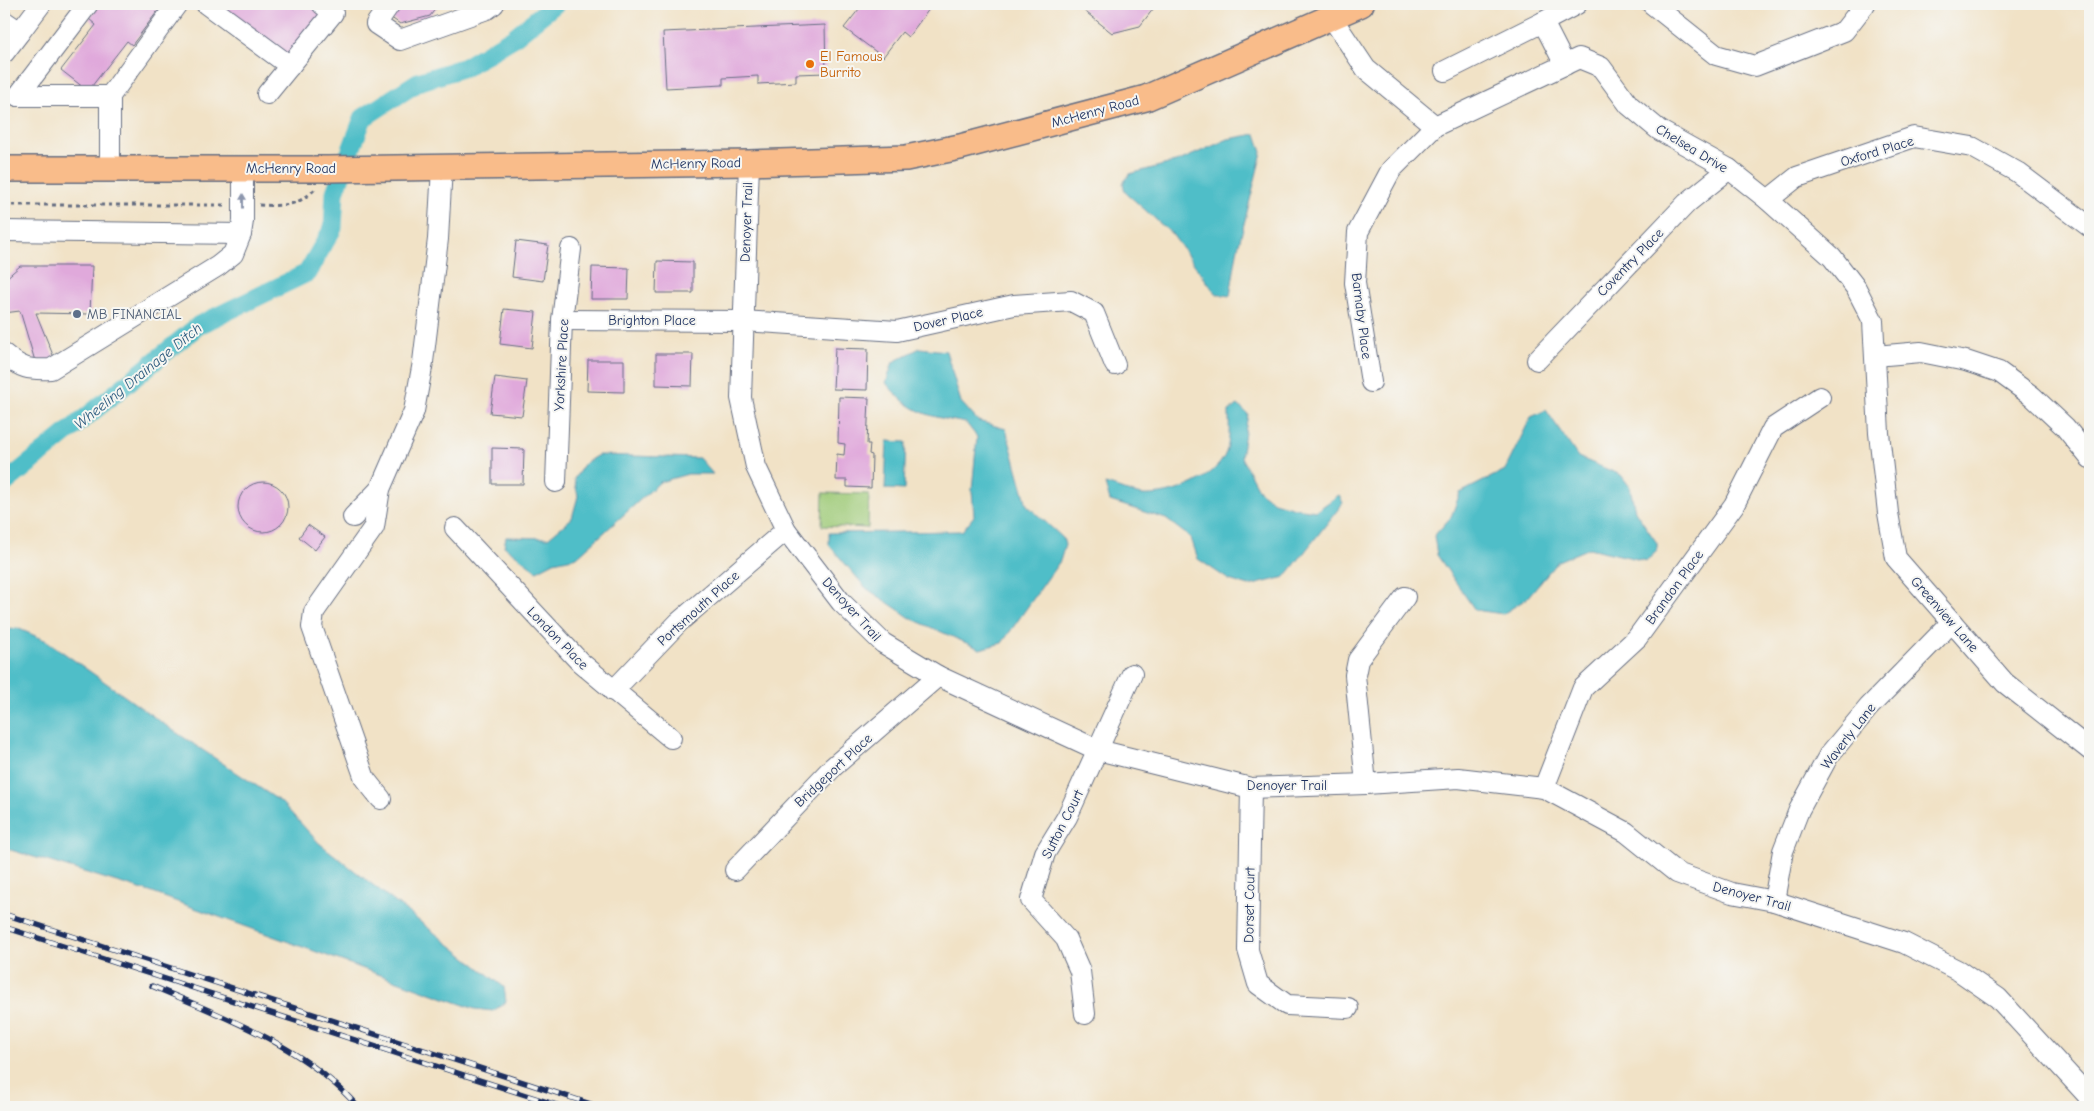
<svg xmlns="http://www.w3.org/2000/svg" width="2094" height="1111" viewBox="0 0 2094 1111" font-family="'Comic Neue',sans-serif">
  <style>
    .green { fill: #9eca77; stroke: #5c7c6a }
    .water { fill: #50bec8; stroke: #367693 }
    .lines { fill: none; stroke-linecap: round; stroke-linejoin: round }
    .canal { stroke: #50bec8; stroke-width: 19 }
    .building { fill: #e0a9db }
    .minor-casing { stroke: #666e82; stroke-width: 22 }
    .major-casing { stroke: #666e82; stroke-width: 28 }
    .path { stroke: #666e82; stroke-width: 3; stroke-dasharray: 4 4; stroke-linecap: butt }
    .minor { stroke: #fff; stroke-width: 20 }
    .major { stroke: #f9bc8a; stroke-width: 25 }
    .rail-casing { stroke: #1b2f5e; stroke-width: 5.5 }
    .rail { stroke: #f6f6f2; stroke-width: 4; stroke-dasharray: 11; stroke-linecap: butt }
    .oneway { fill: #8d97ae }
    .food-dot { fill: #e8710a; stroke: #f6f6f2; stroke-width: 2 }
    .service-dot { fill: #5c6f8a; stroke: #f6f6f2; stroke-width: 2 }
    .labels { text-anchor: middle; stroke-width: 4; stroke-linejoin: round; paint-order: stroke }
    .food-label { font-size: 14px; fill: #c56008; stroke: #f6f6f2; text-anchor: start }
    .street-label { font-size: 14px; fill: #1b2f5e; stroke: #f6f6f2 }
    .service-label { font-size: 14px; fill: #4e5e75; stroke: #f6f6f2; text-anchor: start }
    .water-label { font-size: 15px; font-style: italic; fill: #2b5a7e; stroke: #f6f6f2 }
  </style>
  <rect width="100%" height="100%" fill="#f6f6f2"/>
  <filter id="ink" filterUnits="userSpaceOnUse"><feTurbulence type="fractalNoise" baseFrequency=".02" numOctaves="2"/><feDisplacementMap in="SourceGraphic" scale="10" xChannelSelector="R" yChannelSelector="G"/><feConvolveMatrix kernelMatrix="1 2 1 2 8 2 1 2 1" color-interpolation-filters="sRGB"/></filter>
  <filter id="wash" filterUnits="userSpaceOnUse"><feTurbulence type="fractalNoise" baseFrequency=".0096" numOctaves="4" result="noise"/><feDisplacementMap in="SourceGraphic" scale="20" xChannelSelector="R" yChannelSelector="G"/><feGaussianBlur stdDeviation="1.12" result="paint"/><feColorMatrix in="noise" values="0 0 0 0 0 0 0 0 0 0 0 0 0 0 0 0 0 1.4 0 .05"/><feComposite in="paint" operator="in"/></filter>
  <g filter="url(#wash)">
    <rect width="100%" height="100%" fill="#f1e2c6"/>
    <path class="green" d="M823,493L869,494L868,528L822,526Z"/>
    <g class="water">
      <path d="M1256,134L1262,152L1237,252L1230,296L1216,294L1172,234L1125,192L1123,183L1130,174L1179,161L1228,139Z"/>
      <path d="M920,348L946,351L961,402L978,421L1006,429L1027,505L1063,538L1065,545L1060,561L1002,643L980,649L912,619L866,588L829,545V533L962,531L974,516L972,490L977,437L966,423C929,416 911,414 886,383L893,362Z"/>
      <path d="M1238,405L1248,414L1241,457L1259,491L1274,502L1295,508L1316,511L1339,495L1343,503L1285,577L1249,586L1229,580L1198,559L1191,538L1166,519L1110,501L1105,484C1117,487 1130,493 1142,495C1171,497 1223,478 1228,445C1230,434 1229,422 1229,411Z"/>
      <path d="M1546,410L1578,457L1621,475L1630,487L1635,511L1657,543V551L1646,561L1589,548L1558,561L1526,599L1503,614L1475,610L1437,555L1434,536L1451,517L1460,493L1505,470L1531,417Z"/>
      <path d="M887,441L906,442L904,490L885,489Z"/>
      <path d="M598,455L699,458L713,474H688L660,482L577,557L554,562L537,571L504,546L506,537L548,538L572,518L578,496L574,479L585,463Z"/>
      <path d="M17,628L47,641L171,729L281,802L319,843L504,987L506,1002L493,1011L475,1009L150,892L4,848V631Z"/>
    </g>
    <g class="lines">
      <path class="canal" d="M4,484L199,325L307,273L333,228L335,192L363,118L418,82L465,67L513,38L555,4"/>
    </g>
    <g id="blocks">
      <g class="building">
        <path d="M100,4H163L132,45L127,41L88,91L61,70L96,25L89,19Z"/>
        <path d="M215,4H310L325,15L291,61Z"/>
        <path d="M399,4H439L430,16L400,24L390,17Z"/>
        <path d="M863,4H933L908,37L902,32L883,57L844,28Z"/>
        <path d="M1087,4H1157L1140,26L1112,33L1082,9Z"/>
        <path d="M825,25L826,73L796,74V82L758,84V76L723,78V85L666,88L663,32Z"/>
        <path d="M516,241L548,245L543,281L512,277Z"/>
        <path d="M657,261L693,262V293H656Z"/>
        <path d="M20,266H92L90,314L36,313L55,360L35,361L20,311L4,313V280Z"/>
        <path d="M592,267L629,268L628,299H591Z"/>
        <path d="M504,309L536,312L532,348L500,344Z"/>
        <path d="M835,348L868,349L867,390L833,389Z"/>
        <path d="M656,354H693L692,386L656,385Z"/>
        <path d="M588,360H624V392L587,391Z"/>
        <path d="M495,377L527,381L522,416L490,413Z"/>
        <path d="M839,397L869,398L867,444H870L869,454L872,455L871,488L847,487V480H836L837,454L844,455L845,444L838,443Z"/>
        <path d="M492,448L524,449L523,484H492Z"/>
        <circle cx="263" cy="507" r="25"/>
        <path d="M308,525L325,537L315,550L299,537Z"/>
      </g>
    </g>
  </g>
  <g filter="url(#ink)">
    <use href="#blocks" fill-opacity="0" stroke="#666e82" stroke-width="1"/>
    <g class="lines">
      <defs>
        <g id="minor">
          <path d="M206,4L290,66"/>
          <path d="M390,4L376,24L400,40L487,9L494,4"/>
          <path d="M1652,4L1716,55L1755,66L1844,31L1865,4"/>
          <path d="M1332,18L1366,69L1435,126"/>
          <path d="M4,21L20,32L41,4"/>
          <path d="M4,53L20,32"/>
          <path d="M1565,65L1543,22L1577,4"/>
          <path d="M1445,71L1543,22"/>
          <path d="M267,94L333,13L322,4"/>
          <path d="M18,96L88,4"/>
          <path d="M18,96H110"/>
          <path d="M749,163L741,398L756,467L786,530L841,602L883,643L938,676L1098,750L1251,788L1366,784L1458,778L1544,788L1626,832L1677,873L1732,893L1774,901L1904,943L1959,971L1998,998L2090,1098"/>
          <path d="M110,169V96L177,4"/>
          <path d="M1768,200L1797,177L1914,137L1972,147L2017,172L2090,227"/>
          <path d="M4,231L241,234"/>
          <path d="M562,320L743,321L897,331L1014,305L1071,301L1094,313L1115,365"/>
          <path d="M4,354C22,369 28,370 51,369L218,266L233,254L241,234L243,221V168"/>
          <path d="M1875,356L1921,352L1966,361L1999,372L2032,396L2065,427L2090,458"/>
          <path d="M1537,360L1687,203L1729,169"/>
          <path d="M1371,382L1355,283L1358,232L1391,170L1435,126L1579,58L1601,67L1629,105L1659,130L1729,169L1768,200L1832,257L1856,288L1873,321L1879,433L1888,513L1896,558L2005,683L2090,750"/>
          <path d="M556,482L562,320L571,249"/>
          <path d="M353,517L380,489"/>
          <path d="M455,528L580,662L671,738"/>
          <path d="M613,691L679,622L786,530"/>
          <path d="M1366,784L1355,675L1358,660L1405,597"/>
          <path d="M1251,788L1248,950L1258,984L1287,1005L1348,1008"/>
          <path d="M1544,788L1583,688L1637,638L1734,505L1773,428L1820,397"/>
          <path d="M381,799L365,779L312,627L314,612L374,527L380,489L414,411L423,362L438,239L442,167"/>
          <path d="M735,870L833,767L938,676"/>
          <path d="M1774,901L1783,851L1799,810L1829,755L1869,707L1952,622"/>
          <path d="M1085,1014L1080,971L1066,939L1031,900L1045,853L1067,817L1132,674"/>
        </g>
        <path id="major" d="M4,169H327L749,163L906,158L960,147L1146,98L1361,4"/>
      </defs>
      <use href="#minor" class="minor-casing"/>
      <use href="#major" class="major-casing"/>
      <g class="path">
        <path d="M4,205H226"/>
        <path d="M259,205C284,206 297,207 315,189"/>
      </g>
      <use href="#minor" class="minor"/>
      <use href="#major" class="major"/>
      <defs>
        <g id="rail">
          <path d="M4,914L600,1107"/>
          <path d="M4,927L563,1107"/>
          <path d="M152,986C224,1017 305,1046 358,1107"/>
        </g>
      </defs>
      <use href="#rail" class="rail-casing"/>
      <use href="#rail" class="rail"/>
    </g>
    <defs><path id="oneway-solid" d="M-6-.8H1V-3.2L6.5 0L1 3.2V.8H-6Z" transform="scale(1.25)"/></defs>
    <use class="oneway" href="#oneway-solid" transform="translate(243 201) rotate(-90)"/>
  </g>
  <circle class="food-dot" cx="810" cy="64" r="5"/>
  <circle class="service-dot" cx="77" cy="314" r="5"/>
  <g class="labels">
    <g class="food-label">
      <text x="820" y="61">El Famous<tspan x="820" dy="16">Burrito</tspan></text>
    </g>
    <g class="street-label">
      <text transform="translate(1095 111) rotate(-15)" y="5">McHenry Road</text>
      <text transform="translate(1692 148) rotate(31)" y="5">Chelsea Drive</text>
      <text transform="translate(1877 151) rotate(-17)" y="5">Oxford Place</text>
      <text transform="translate(696 163) rotate(-1)" y="5">McHenry Road</text>
      <text x="291" y="173">McHenry Road</text>
      <text transform="translate(746 222) rotate(-88)" y="5">Denoyer Trail</text>
      <text transform="translate(1630 262) rotate(-46)" y="5">Coventry Place</text>
      <text transform="translate(1362 316) rotate(83)" y="5">Barnaby Place</text>
      <text transform="translate(948 319) rotate(-13)" y="5">Dover Place</text>
      <text x="652" y="325">Brighton Place</text>
      <text transform="translate(561 365) rotate(-87)" y="5">Yorkshire Place</text>
      <text transform="translate(1674 587) rotate(-54)" y="5">Brandon Place</text>
      <text transform="translate(698 608) rotate(-42)" y="5">Portsmouth Place</text>
      <text transform="translate(852 609) rotate(48)" y="5">Denoyer Trail</text>
      <text transform="translate(1945 614) rotate(49)" y="5">Greenview Lane</text>
      <text transform="translate(558 638) rotate(46)" y="5">London Place</text>
      <text transform="translate(1848 736) rotate(-52)" y="5">Waverly Lane</text>
      <text transform="translate(833 770) rotate(-43)" y="5">Bridgeport Place</text>
      <text x="1287" y="790">Denoyer Trail</text>
      <text transform="translate(1062 824) rotate(-63)" y="5">Sutton Court</text>
      <text transform="translate(1752 896) rotate(15)" y="5">Denoyer Trail</text>
      <text transform="translate(1249 905) rotate(-89)" y="5">Dorset Court</text>
    </g>
    <g class="service-label">
      <text x="87" y="319">MB FINANCIAL</text>
    </g>
    <g class="water-label">
      <text transform="translate(138 376) rotate(-39)" y="5">Wheeling Drainage Ditch</text>
    </g>
  </g>
  <rect width="2094" height="1111" fill="none" stroke="#f6f6f2" stroke-width="20"/>
</svg>
